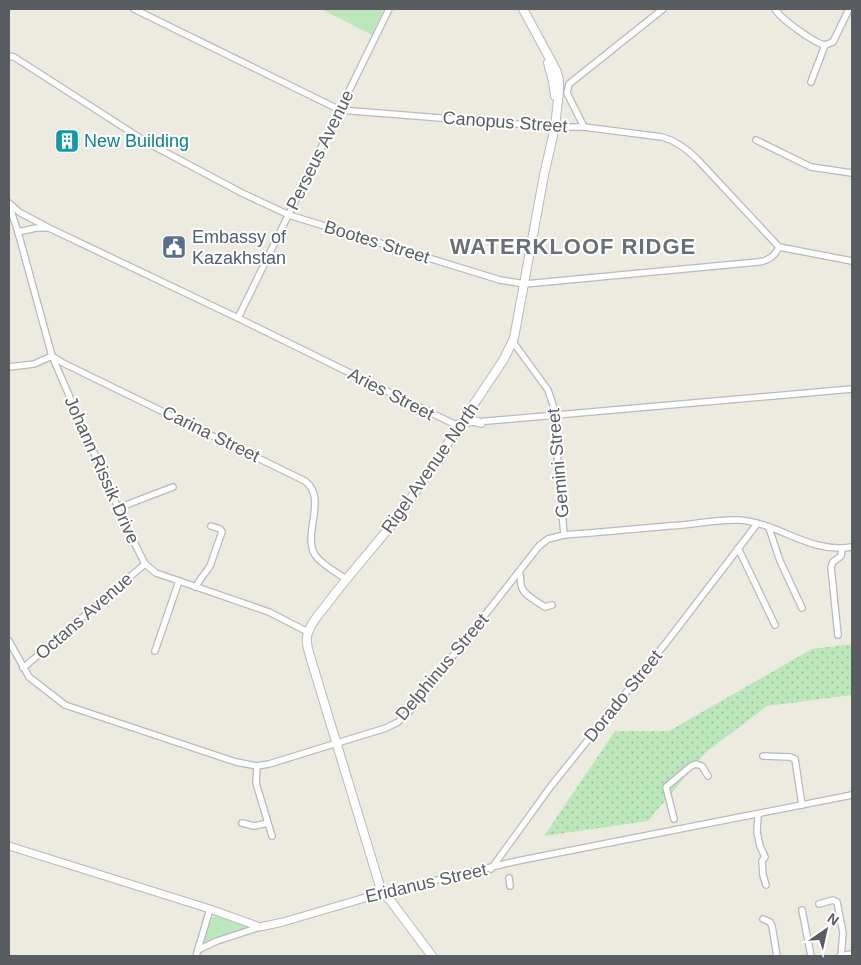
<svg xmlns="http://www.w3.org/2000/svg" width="861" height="965" viewBox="0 0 861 965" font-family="Helvetica,sans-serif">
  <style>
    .grass { fill: #bbe7bb }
    .park { fill: url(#park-dots) }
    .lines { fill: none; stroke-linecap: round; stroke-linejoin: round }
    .minor-casing { stroke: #b6b9be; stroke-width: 8 }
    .tertiary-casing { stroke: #b6b9be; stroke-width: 9 }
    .secondary-casing { stroke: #b6bac0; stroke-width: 10 }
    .minor { stroke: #fff; stroke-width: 5.5 }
    .tertiary { stroke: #fff; stroke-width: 7 }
    .secondary { stroke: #fff; stroke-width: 8 }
    .labels { text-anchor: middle; stroke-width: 4; stroke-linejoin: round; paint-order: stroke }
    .street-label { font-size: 18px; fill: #595d62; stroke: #fff }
    .culture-label { font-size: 18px; fill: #0d838f; stroke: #fff; text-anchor: start }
    .service-label { font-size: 18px; fill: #4e5e75; stroke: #fff; text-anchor: start }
    .district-label { font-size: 22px; font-weight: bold; letter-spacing: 1px; fill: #6a6f75; stroke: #fff }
  </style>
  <defs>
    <pattern id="park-dots" width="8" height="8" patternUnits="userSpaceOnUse" patternTransform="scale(1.25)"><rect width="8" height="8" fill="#bbe7bb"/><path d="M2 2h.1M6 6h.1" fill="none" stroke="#9bbe9b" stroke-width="1.8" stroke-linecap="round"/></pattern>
  </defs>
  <rect width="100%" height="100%" fill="#edeae0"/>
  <g class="grass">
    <path d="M321,9H384L372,35Z"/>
    <path d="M215,916L250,927V929L204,943L211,919Z"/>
  </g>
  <path class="park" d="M852,644V695L767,706L705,753L648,821L544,836L615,731H669L812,649Z"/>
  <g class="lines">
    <defs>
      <g id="minor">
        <path d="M134,9L340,110L555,127H584L662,137C677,141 687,149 697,159L779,247L852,261"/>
        <path d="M775,9C781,19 814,43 825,45"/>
        <path d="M825,45L833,42L849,9"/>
        <path d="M9,56L14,57L148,143L242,193L289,215L500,280L525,284L758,262C768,261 775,256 779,247"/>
        <path d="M811,82L825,45"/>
        <path d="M584,127L567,93L569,84L663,9"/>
        <path d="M756,140L811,167L852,173"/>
        <path d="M9,203L19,212L49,228L238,318L454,424L852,389"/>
        <path d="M9,205L18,232L52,356L124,522L145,564L156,573L269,612L308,632"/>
        <path d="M18,232L36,228H47"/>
        <path d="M238,318L389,9"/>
        <path d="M513,342L548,390L553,405L564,535"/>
        <path d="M9,367L34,364L52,356L63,363L305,481C328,498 302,534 315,555C322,565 336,572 346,579"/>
        <path d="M118,508L173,487"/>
        <path d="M769,528L780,561L802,608"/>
        <path d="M738,548L775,625"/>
        <path d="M519,572C522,577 519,582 522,588C525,596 538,602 545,607L552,605"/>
        <path d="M195,587L210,566L222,532L220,529L211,526"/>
        <path d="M838,635L831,567L833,562L841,556L842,549"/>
        <path d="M9,641L29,677L65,705L236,762L257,766L269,764L386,728L398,722L408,713L539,546L548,539L564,535C604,532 643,528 682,525C701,523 720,519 739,520C780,523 809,554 852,547"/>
        <path d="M155,651L179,581"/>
        <path d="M23,668L145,564"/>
        <path d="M763,756L790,757L795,759L802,805"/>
        <path d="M758,815L757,832L760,846L765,857L762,861L763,875L766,885"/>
        <path d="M674,819L666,787L691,766L696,764L702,766L708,776"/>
        <path d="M242,823L254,826L268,823L256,783L257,766"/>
        <path d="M268,823L272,836"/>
        <path d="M491,869L551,786L669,639L757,524"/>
        <path d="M509,878L510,886"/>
        <path d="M382,893L517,861L852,795"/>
        <path d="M819,904L833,900L837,902L843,933L841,956"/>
        <path d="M802,910L811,956"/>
        <path d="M763,919L770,922L772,926L777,956"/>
        <path d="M198,950L217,941L260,927"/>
        <path d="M196,956L210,909"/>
        <path d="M840,956L852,954"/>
      </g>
      <path id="tertiary" d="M9,846L210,909L260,927L283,922L382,893"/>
      <g id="secondary">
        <path d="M548,63L553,81L555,96"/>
        <path d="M470,409L471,420L481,423"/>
        <path d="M432,956L390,900L382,893L310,656C308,649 305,640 308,633C311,622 321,612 327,604C353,569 383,538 408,503L504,359L514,338L544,175L555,127L559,91V80L556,70L523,9"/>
      </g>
    </defs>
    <use href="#minor" class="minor-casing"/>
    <use href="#tertiary" class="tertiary-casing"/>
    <use href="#secondary" class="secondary-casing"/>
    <use href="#minor" class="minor"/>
    <use href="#tertiary" class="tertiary"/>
    <use href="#secondary" class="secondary"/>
  </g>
  <defs>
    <symbol id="building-square" viewBox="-11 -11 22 22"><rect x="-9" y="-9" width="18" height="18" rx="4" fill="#0f9aa8" stroke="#fff"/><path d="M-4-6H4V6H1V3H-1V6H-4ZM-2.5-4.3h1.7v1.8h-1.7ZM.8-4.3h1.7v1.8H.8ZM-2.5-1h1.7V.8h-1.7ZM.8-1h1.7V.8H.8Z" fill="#fff"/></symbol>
    <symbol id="civic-square" viewBox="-11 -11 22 22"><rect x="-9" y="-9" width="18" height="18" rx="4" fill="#5c6f8a" stroke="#fff"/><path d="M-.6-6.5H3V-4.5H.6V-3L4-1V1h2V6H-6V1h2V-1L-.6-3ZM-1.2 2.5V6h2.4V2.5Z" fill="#fff"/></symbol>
  </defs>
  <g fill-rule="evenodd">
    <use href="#building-square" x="53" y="127" width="28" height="28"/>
    <use href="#civic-square" x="160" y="233" width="28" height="28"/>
  </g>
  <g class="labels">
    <g class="street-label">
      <text transform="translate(505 122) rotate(4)" y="6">Canopus Street</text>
      <text transform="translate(320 150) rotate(-64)" y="6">Perseus Avenue</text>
      <text transform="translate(377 242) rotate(17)" y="6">Bootes Street</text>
      <text transform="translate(391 394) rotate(27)" y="6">Aries Street</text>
      <text transform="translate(211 434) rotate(26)" y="6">Carina Street</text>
      <text transform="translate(558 463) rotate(-95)" y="6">Gemini Street</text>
      <text transform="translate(430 468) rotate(-55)" y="6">Rigel Avenue North</text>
      <text transform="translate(102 470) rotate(66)" y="6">Johann Rissik Drive</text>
      <text transform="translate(84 616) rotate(-41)" y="6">Octans Avenue</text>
      <text transform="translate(442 667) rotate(-50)" y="6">Delphinus Street</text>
      <text transform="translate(623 696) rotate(-51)" y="6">Dorado Street</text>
      <text transform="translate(426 883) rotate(-13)" y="6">Eridanus Street</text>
    </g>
    <g class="culture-label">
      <text x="84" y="147">New Building</text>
    </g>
    <g class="service-label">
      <text x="192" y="243">Embassy of<tspan x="192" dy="21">Kazakhstan</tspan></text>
    </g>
    <g class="district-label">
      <text x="573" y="254">WATERKLOOF RIDGE</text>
    </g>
  </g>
  <rect width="861" height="965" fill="none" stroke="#595d62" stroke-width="20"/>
  <g transform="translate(826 930) rotate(34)" stroke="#ffffff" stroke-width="4" paint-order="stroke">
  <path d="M0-4L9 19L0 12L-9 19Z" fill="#595d62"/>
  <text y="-8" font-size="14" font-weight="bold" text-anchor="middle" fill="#595d62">N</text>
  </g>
</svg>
